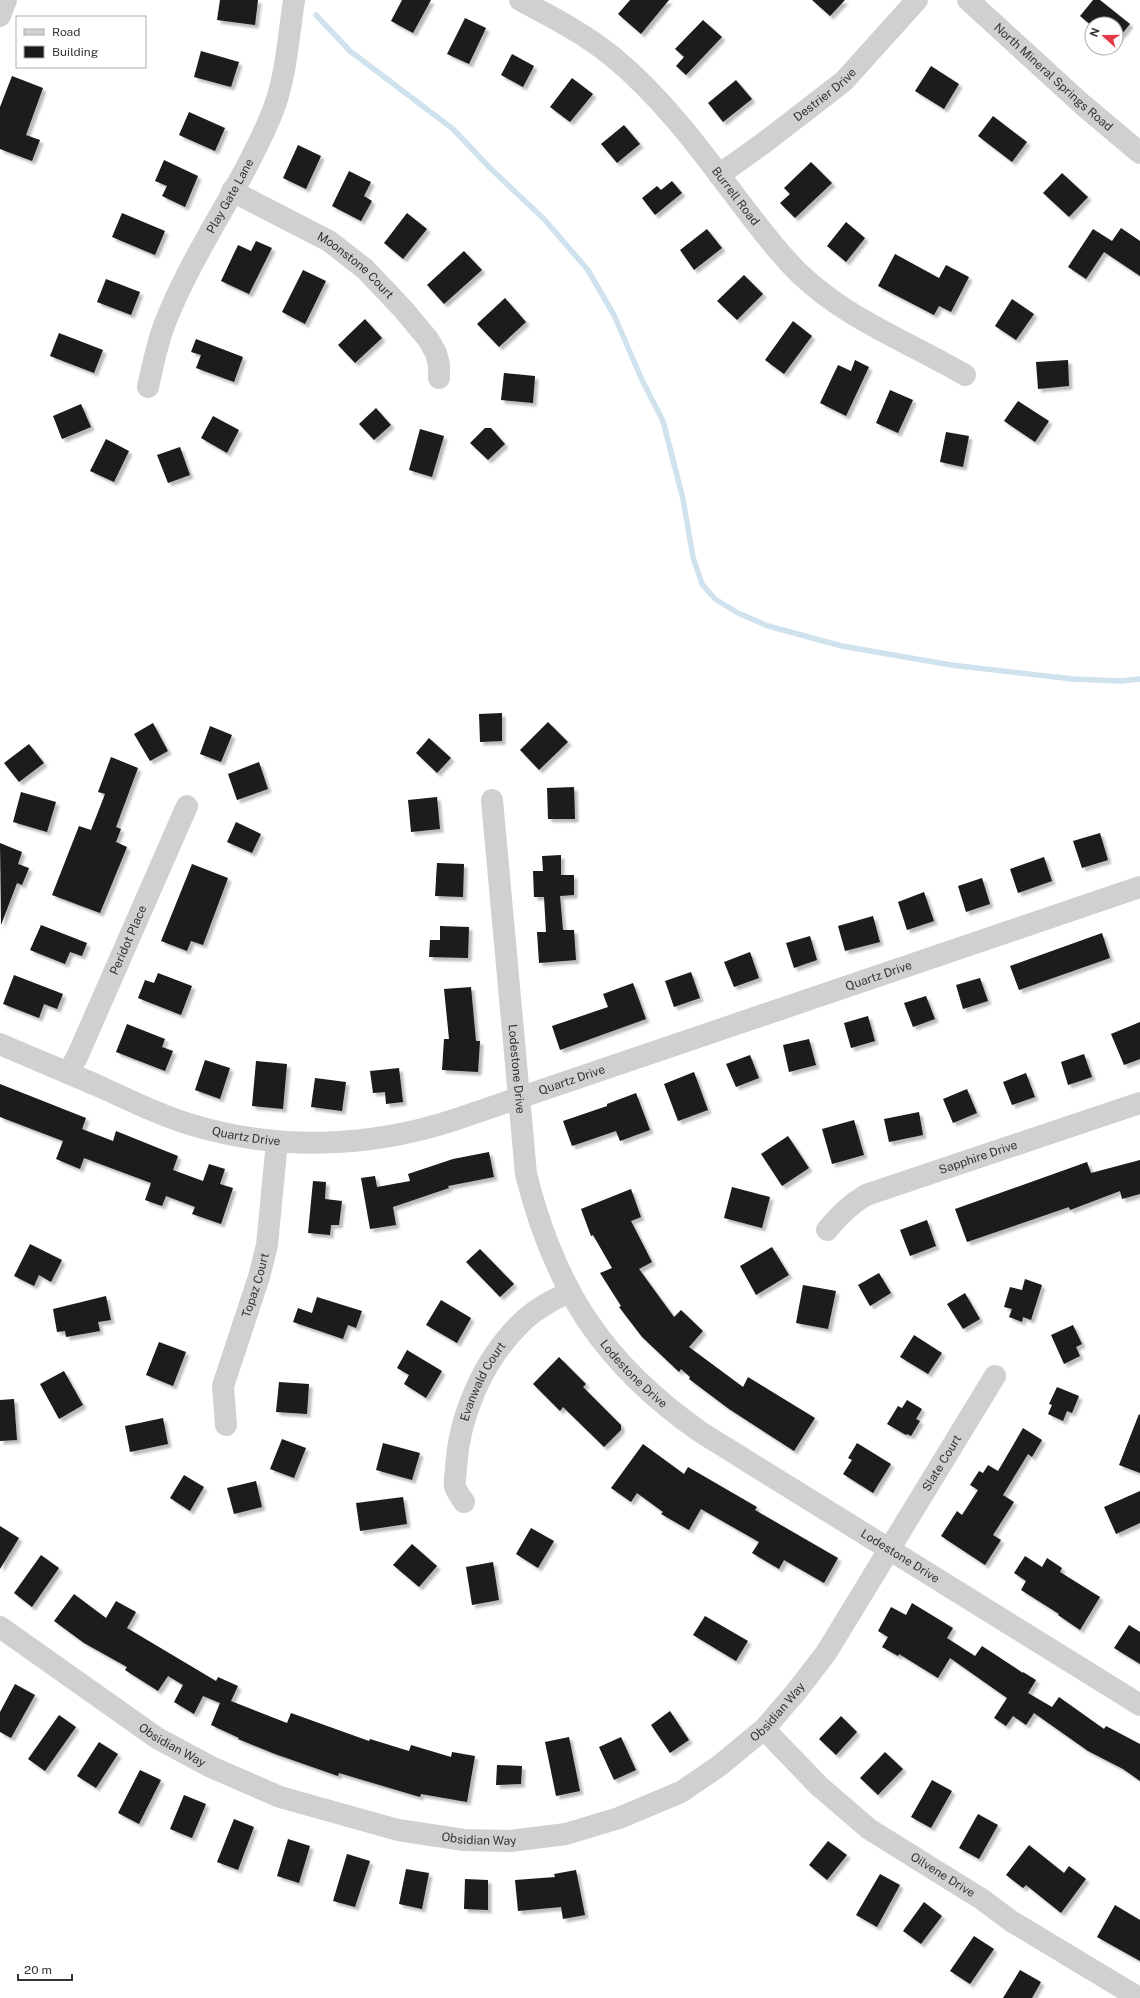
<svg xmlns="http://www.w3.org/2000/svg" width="1140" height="1998" viewBox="0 0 1140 1998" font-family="'Public Sans',sans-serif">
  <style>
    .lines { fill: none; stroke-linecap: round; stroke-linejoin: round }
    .stream { stroke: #cfe2ee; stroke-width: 5.5 }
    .building { fill: #1a1a1a; filter: url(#shadow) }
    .minor { stroke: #d0d0d0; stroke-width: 22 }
    .labels { text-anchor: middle; stroke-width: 4; stroke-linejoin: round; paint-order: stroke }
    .street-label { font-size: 12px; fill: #333; stroke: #fff }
  </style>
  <defs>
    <filter id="shadow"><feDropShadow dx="3.5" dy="3.5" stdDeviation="1" flood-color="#0004"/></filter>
  </defs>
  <rect width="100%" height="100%" fill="#fff"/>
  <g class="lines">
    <path class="stream" d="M316,15L350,51L453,129L490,168L544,219L588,270L614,315L642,380L663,421L683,499L693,557L702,584L715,599L738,613L768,626L842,646L951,665L1073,679L1121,681L1140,679"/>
  </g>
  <g class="building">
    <path d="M220,0H258L255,25L217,20Z"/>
    <path d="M402,0H431L413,33L391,21Z"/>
    <path d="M630,0H669L641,34L618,14Z"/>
    <path d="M812,0H845L830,16Z"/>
    <path d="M1093,0H1100L1130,24L1116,41V24H1092V26L1080,16Z"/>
    <path d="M465,18L486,28L469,64L447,54Z"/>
    <path d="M703,20L722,37L686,75L676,66L684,57L675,49Z"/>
    <path d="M201,51L239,62L231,87L194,77Z"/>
    <path d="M512,54L534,66L523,87L501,75Z"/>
    <path d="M931,66L959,84L944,109L915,91Z"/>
    <path d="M12,76L43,88L26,135L40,140L32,161L0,149V107Z"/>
    <path d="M572,78L593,94L570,122L550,107Z"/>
    <path d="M736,80L752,99L723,122L708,103Z"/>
    <path d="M189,112L225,128L215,151L179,135Z"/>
    <path d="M993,116L1027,142L1012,162L978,136Z"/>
    <path d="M624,125L640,144L617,163L601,144Z"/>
    <path d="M298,145L321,156L306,189L283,178Z"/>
    <path d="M164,160L198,176L185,207L162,196L167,186L155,181Z"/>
    <path d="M811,162L832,183L795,218L780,203L790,194L784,188Z"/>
    <path d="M349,171L371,182L364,196L372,201L361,221L332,206Z"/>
    <path d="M1062,173L1088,197L1069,217L1043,193Z"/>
    <path d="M672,181L682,193L655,215L642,198L657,186L661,190Z"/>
    <path d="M122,213L165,231L155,255L112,237Z"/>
    <path d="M407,213L427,229L403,259L384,243Z"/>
    <path d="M846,222L865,238L846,262L827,246Z"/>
    <path d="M1121,228L1140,241V276L1104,252L1086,279L1068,267L1093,229L1112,241Z"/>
    <path d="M707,229L722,248L694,270L680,250Z"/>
    <path d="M256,241L272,248L249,294L221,281L238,245L251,251Z"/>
    <path d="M464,251L482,270L444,304L427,285Z"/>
    <path d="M895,254L939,278L946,265L969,277L951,312L939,306L934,315L878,286Z"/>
    <path d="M303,270L326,281L305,324L282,312Z"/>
    <path d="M744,275L763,294L737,320L717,301Z"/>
    <path d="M106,279L140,292L131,315L97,302Z"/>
    <path d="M505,298L526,322L499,347L477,324Z"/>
    <path d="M1012,299L1034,314L1016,340L995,326Z"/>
    <path d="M365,319L382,338L355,363L338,345Z"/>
    <path d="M793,321L812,336L784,374L765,360Z"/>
    <path d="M59,333L103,350L94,373L50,356Z"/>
    <path d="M196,339L243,357L234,382L196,368L201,355L191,352Z"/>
    <path d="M855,360L869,367L846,416L820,403L838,365L851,371Z"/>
    <path d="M1068,360L1069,386L1038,389L1036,362Z"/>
    <path d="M504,373L535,376L533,403L501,400Z"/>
    <path d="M890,390L913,400L898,433L876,423Z"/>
    <path d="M1018,401L1049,421L1035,442L1004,421Z"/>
    <path d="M81,404L91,427L62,439L53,416Z"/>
    <path d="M376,408L391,425L374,440L359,424Z"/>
    <path d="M213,416L239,430L227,453L201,438Z"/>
    <path d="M485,428H491L505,444L488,460L470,443Z"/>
    <path d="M420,429L444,436L432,477L409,470Z"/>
    <path d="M946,432L969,436L963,467L940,462Z"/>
    <path d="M106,439L129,451L114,482L90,471Z"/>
    <path d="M180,447L190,475L168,483L157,455Z"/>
    <path d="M502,713V741L480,742L479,714Z"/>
    <path d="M548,722L568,742L539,770L520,750Z"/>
    <path d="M153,723L168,751L150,761L134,734Z"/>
    <path d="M210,726L232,735L221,762L200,754Z"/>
    <path d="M429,738L451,758L437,773L416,753Z"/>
    <path d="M29,744L44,763L19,782L4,763Z"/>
    <path d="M111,757L138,768L116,827L121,829L116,842L127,847L100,913L52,895L79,826L91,830L105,794L98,792Z"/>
    <path d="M259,762L268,789L237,800L228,774Z"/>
    <path d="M574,787L575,819H548L547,788Z"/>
    <path d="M21,792L56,802L47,832L13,822Z"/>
    <path d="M437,797L440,829L411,832L408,800Z"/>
    <path d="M236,822L261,834L252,853L227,842Z"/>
    <path d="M1100,833L1108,860L1082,868L1073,841Z"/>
    <path d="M0,843L22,852L18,864L29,868L22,885L17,883L1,925Z"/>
    <path d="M561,855V875H574V895L560,896L563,930H574L576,960L539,963L537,932H546L544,897H534L533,871H543L542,856Z"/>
    <path d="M1044,857L1052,881L1018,893L1010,869Z"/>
    <path d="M437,863L464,864L463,897L435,896Z"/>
    <path d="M192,864L228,878L203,945L191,941L187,951L161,941Z"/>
    <path d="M982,878L990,904L966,912L958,886Z"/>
    <path d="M924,892L934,921L907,930L898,902Z"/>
    <path d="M873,916L880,942L845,951L838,926Z"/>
    <path d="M41,925L87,943L82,956L70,952L65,964L30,950Z"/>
    <path d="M440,926L469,927L468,958L429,957L430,940H440Z"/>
    <path d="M1102,933L1110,958L1019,990L1010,966Z"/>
    <path d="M810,936L817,960L794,968L786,943Z"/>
    <path d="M750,952L759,978L734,987L724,962Z"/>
    <path d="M691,972L700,998L674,1007L665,981Z"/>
    <path d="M158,973L192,986L181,1015L138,998L145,980L154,983Z"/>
    <path d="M14,975L63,994L57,1009L44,1004L39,1018L3,1004Z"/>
    <path d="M980,978L988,1001L963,1009L956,985Z"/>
    <path d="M633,983L646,1019L560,1050L552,1026L608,1007L603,994Z"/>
    <path d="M471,987L476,1041H480L478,1072L442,1070L444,1039H449L444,989Z"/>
    <path d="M926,996L935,1019L913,1027L904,1003Z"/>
    <path d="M868,1016L875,1041L851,1048L844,1023Z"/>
    <path d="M1140,1022V1059L1124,1065L1111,1034Z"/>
    <path d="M127,1024L165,1039L162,1047L173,1051L165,1071L116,1052Z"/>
    <path d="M809,1039L816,1065L789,1072L783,1045Z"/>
    <path d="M1084,1054L1092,1077L1068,1085L1061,1062Z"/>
    <path d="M750,1055L759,1078L736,1087L726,1064Z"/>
    <path d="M205,1060L230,1068L220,1099L195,1090Z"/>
    <path d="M256,1061L287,1064L283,1109L252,1106Z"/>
    <path d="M399,1068L403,1102L386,1104L385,1092L373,1093L370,1071Z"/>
    <path d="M694,1072L708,1110L678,1121L664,1084Z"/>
    <path d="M1026,1073L1035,1097L1012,1105L1003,1082Z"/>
    <path d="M315,1078L346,1082L342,1111L311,1107Z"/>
    <path d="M0,1084L86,1118L82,1129L113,1141L116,1131L178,1156L173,1170L203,1181L209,1164L225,1169L220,1184L233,1188L221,1224L192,1214L195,1207L166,1196L162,1206L145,1200L151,1183L84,1158L80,1169L56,1159L63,1141L0,1117Z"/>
    <path d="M967,1089L977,1113L953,1123L943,1099Z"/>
    <path d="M636,1093L650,1130L620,1141L616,1131L572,1146L563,1121L607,1106V1104Z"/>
    <path d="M919,1112L923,1135L889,1142L884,1119Z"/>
    <path d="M854,1120L864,1155L832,1164L822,1129Z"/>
    <path d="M788,1136L809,1168L782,1186L761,1154Z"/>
    <path d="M489,1152L494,1177L448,1186L449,1188L393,1207L396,1225L370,1229L361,1178L375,1176L377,1187L410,1181L408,1174L453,1159Z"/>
    <path d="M1140,1160V1194L1122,1199L1120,1191L1070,1210L1069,1207L967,1242L955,1209L1087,1162L1091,1173Z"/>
    <path d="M313,1181L326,1182L325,1199L342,1201L339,1225H331L330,1235L308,1233Z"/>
    <path d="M732,1187L770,1197L762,1228L724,1218Z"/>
    <path d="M631,1189L641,1217L631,1221L652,1262L639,1269L674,1317L681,1310L703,1331L689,1347L743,1387L748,1377L815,1418L794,1451L729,1409L689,1379L690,1377L681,1369L679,1372L642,1337L619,1307L621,1306L600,1273L612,1268L593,1235L591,1236L581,1209Z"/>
    <path d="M927,1220L936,1246L910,1256L900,1230Z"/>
    <path d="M30,1244L62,1260L51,1282L39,1275L34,1286L14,1276Z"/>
    <path d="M772,1247L789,1275L756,1295L740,1266Z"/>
    <path d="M480,1249L514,1284L500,1297L466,1262Z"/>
    <path d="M879,1273L891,1293L870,1306L858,1285Z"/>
    <path d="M1025,1279L1042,1285L1031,1320L1023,1317L1022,1322L1009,1317L1012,1309L1004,1307L1010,1287L1022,1290Z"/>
    <path d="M803,1285L836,1291L828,1329L796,1323Z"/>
    <path d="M965,1293L980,1319L963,1329L947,1304Z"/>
    <path d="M106,1296L111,1320L98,1322L100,1331L66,1337L65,1331L57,1332L53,1309Z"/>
    <path d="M317,1297L362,1311L356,1328L348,1325L343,1339L293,1322L298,1308L312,1313Z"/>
    <path d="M441,1300L471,1318L457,1343L426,1325Z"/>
    <path d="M1073,1325L1082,1344L1076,1347L1080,1356L1064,1364L1051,1335Z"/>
    <path d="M914,1335L942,1353L928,1374L900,1357Z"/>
    <path d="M159,1342L186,1352L173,1386L146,1375Z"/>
    <path d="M407,1350L442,1371L426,1398L404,1384L409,1375L397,1368Z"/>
    <path d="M559,1357L586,1384L583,1387L621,1425V1430L604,1447L563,1407L560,1411L533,1384Z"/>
    <path d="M64,1371L83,1405L59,1419L40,1384Z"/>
    <path d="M279,1382L309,1384L307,1414L276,1412Z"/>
    <path d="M1057,1387L1079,1396L1072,1413L1067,1411L1063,1421L1048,1414L1052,1405L1049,1404Z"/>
    <path d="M14,1399L17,1440L0,1441V1400Z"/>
    <path d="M907,1400L922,1409L916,1419L920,1421L911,1436L907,1434L906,1435L887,1424L898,1406L902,1408Z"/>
    <path d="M1139,1414L1140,1415V1473L1119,1465Z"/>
    <path d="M163,1418L168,1444L130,1452L125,1426Z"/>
    <path d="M1023,1428L1042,1440L1032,1457L1028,1454L1003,1495L1014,1502L993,1535L1001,1540L985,1565L941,1536L957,1511L962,1515L978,1490L970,1485L979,1471L983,1473L988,1465L998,1471Z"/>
    <path d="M282,1439L306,1448L294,1478L270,1469Z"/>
    <path d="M383,1443L420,1453L412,1480L376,1470Z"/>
    <path d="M857,1443L891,1464L873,1493L843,1474L852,1460L848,1458Z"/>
    <path d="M643,1444L684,1474L688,1467L757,1507L755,1510L838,1558L824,1583L784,1560L779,1569L752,1553L759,1542L701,1509L689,1530L661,1514L663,1512L637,1493L631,1502L611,1488Z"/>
    <path d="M184,1475L204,1487L190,1511L170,1498Z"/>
    <path d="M256,1481L262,1507L234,1514L227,1488Z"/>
    <path d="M1140,1491V1523L1116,1534L1104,1507Z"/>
    <path d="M403,1497L407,1524L360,1531L356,1503Z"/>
    <path d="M0,1526L19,1538L0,1569Z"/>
    <path d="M531,1528L554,1541L538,1568L516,1554Z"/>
    <path d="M412,1544L437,1566L419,1587L393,1565Z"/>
    <path d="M41,1555L59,1568L32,1607L14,1593Z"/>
    <path d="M1025,1556L1042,1567L1047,1558L1062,1568L1060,1572L1100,1597L1080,1630L1058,1615L1059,1614L1021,1590L1026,1581L1014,1573Z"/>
    <path d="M493,1562L499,1600L472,1605L466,1567Z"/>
    <path d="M74,1594L106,1618L116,1601L136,1612L127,1628L216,1681L218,1677L238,1686L231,1701L287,1723L291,1713L369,1741L370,1739L409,1751L411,1745L451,1757L452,1752L475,1756L467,1802L421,1794L420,1797L339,1773L338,1776L275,1754L238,1739L239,1738L211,1725L220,1703L203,1696L194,1714L174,1702L183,1685L168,1676L158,1691L125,1670L127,1667L84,1643L54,1621Z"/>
    <path d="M912,1603L953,1628L947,1638L975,1656L982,1646L1023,1673V1672L1036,1680L1028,1693L1052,1707L1059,1697L1104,1729L1106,1726L1140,1744V1781L1123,1769L1088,1751L1034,1713L1026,1725L1013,1716L1006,1726L994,1718L1007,1698L950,1658L938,1678L899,1654L898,1656L882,1647L888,1637L878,1631L891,1607L906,1615Z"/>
    <path d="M705,1616L748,1641L736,1661L693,1635Z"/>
    <path d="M1129,1625L1140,1632V1664L1114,1648Z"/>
    <path d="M15,1684L35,1695L11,1738L0,1732V1712Z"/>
    <path d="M670,1711L689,1740L670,1753L651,1725Z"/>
    <path d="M59,1715L76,1727L45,1771L28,1759Z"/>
    <path d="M841,1716L857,1732L836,1755L819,1739Z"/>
    <path d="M569,1737L580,1791L556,1796L545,1742Z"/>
    <path d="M621,1737L636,1770L614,1780L599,1747Z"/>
    <path d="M99,1742L118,1754L96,1788L77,1776Z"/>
    <path d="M885,1752L903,1769L878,1795L860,1778Z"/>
    <path d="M497,1765L522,1766L521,1784L496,1785Z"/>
    <path d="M140,1770L161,1780L139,1824L118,1813Z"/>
    <path d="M932,1780L952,1791L931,1828L911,1817Z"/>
    <path d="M184,1795L206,1804L192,1838L170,1829Z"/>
    <path d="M978,1814L998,1825L979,1859L959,1848Z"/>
    <path d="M234,1819L254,1827L238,1870L217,1862Z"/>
    <path d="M288,1839L310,1846L299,1883L277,1876Z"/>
    <path d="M828,1841L847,1855L827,1880L809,1865Z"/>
    <path d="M1029,1845L1064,1873L1069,1866L1086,1879L1061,1913L1026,1885L1023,1888L1006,1875Z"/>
    <path d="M347,1854L370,1861L355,1907L333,1901Z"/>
    <path d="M406,1869L429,1873L422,1909L399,1904Z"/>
    <path d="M576,1870L585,1915L563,1919L561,1907L518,1911L515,1880L555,1877L554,1874Z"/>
    <path d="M880,1874L900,1885L877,1927L856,1915Z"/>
    <path d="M465,1879L488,1880V1910L464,1909Z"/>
    <path d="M924,1902L942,1916L921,1944L903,1931Z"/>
    <path d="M1115,1905L1140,1920V1961L1097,1937Z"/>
    <path d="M974,1936L994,1949L970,1984L950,1971Z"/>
    <path d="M1020,1970L1041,1982L1032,1998H1003Z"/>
  </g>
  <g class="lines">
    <g class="minor">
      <path id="s1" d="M520,0C552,17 585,34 613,57C663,98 703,153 742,205C761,229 778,253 800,274C848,320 909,342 965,375"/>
      <path id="s2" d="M968,0L1083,105L1140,153"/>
      <path d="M0,16L6,0"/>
      <path id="s3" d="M719,175L765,142L844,81L917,0"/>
      <path id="s4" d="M232,191L329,241L365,269L402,308L428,339L436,353L439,365V378"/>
      <path id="s5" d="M148,387C153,365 157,343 165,323C193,251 240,189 270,118C286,82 288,39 294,0"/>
      <path id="s6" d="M492,800L526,1174C555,1290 604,1365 702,1433L1140,1705"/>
      <path id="s7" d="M0,1044C34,1059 69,1073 103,1088C131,1101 159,1115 189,1124C276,1151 368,1148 454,1120L1140,887"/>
      <path id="s8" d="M68,1073L77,1057L187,806"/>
      <path id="s9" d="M827,1230C839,1216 849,1205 866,1195L1140,1103"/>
      <path id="s10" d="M226,1425L223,1386L259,1277L267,1245L277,1142"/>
      <path id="s11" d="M464,1502C462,1498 456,1492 455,1486C454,1481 456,1474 456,1468C459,1416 483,1360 521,1323C535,1309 551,1301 569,1292"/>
      <path id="s12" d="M0,1627L157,1738L211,1767L280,1797L398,1830L464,1840L510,1841L566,1834L619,1818L681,1792L719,1766L764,1729L796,1692L826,1653L995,1376"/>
      <path id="s13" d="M764,1729L819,1786L869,1829L983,1900L1011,1921L1139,1998"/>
    </g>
  </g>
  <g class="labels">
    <g class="street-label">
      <text dy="4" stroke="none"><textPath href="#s2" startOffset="115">North Mineral Springs Road</textPath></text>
      <text dy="4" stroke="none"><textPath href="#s3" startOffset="133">Destrier Drive</textPath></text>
      <text dy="4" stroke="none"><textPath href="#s5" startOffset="209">Play Gate Lane</textPath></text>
      <text dy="4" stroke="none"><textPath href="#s1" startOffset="295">Burrell Road</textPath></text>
      <text dy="4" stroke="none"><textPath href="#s4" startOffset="145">Moonstone Court</textPath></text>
      <text dy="4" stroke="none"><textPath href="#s8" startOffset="146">Peridot Place</textPath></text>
      <text dy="4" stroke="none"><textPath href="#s7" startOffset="923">Quartz Drive</textPath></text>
      <text dy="4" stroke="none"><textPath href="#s6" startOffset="270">Lodestone Drive</textPath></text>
      <text dy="4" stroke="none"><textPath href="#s7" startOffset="599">Quartz Drive</textPath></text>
      <text dy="4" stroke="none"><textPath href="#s7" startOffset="264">Quartz Drive</textPath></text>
      <text dy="4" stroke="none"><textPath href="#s9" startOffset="171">Sapphire Drive</textPath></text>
      <text dy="4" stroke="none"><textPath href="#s10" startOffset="145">Topaz Court</textPath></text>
      <text dy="4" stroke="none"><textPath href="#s6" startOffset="606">Lodestone Drive</textPath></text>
      <text dy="4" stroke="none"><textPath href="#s11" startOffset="128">Evanwald Court</textPath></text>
      <text dy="4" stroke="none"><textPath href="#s12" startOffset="1168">Slate Court</textPath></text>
      <text dy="4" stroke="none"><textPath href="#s6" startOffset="930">Lodestone Drive</textPath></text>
      <text dy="4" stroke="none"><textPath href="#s12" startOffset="869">Obsidian Way</textPath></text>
      <text dy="4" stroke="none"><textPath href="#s12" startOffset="209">Obsidian Way</textPath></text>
      <text dy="4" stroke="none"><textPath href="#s12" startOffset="533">Obsidian Way</textPath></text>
      <text dy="4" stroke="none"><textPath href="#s13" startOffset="232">Oilvene Drive</textPath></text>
    </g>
  </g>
  <rect x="16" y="16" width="130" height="52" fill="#ffffff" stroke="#adadad"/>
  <rect x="24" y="29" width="20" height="6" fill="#d0d0d0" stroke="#adadad"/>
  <text x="52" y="36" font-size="12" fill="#333333">Road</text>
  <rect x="24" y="46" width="20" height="12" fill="#1a1a1a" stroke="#adadad"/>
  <text x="52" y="56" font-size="12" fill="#333333">Building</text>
  <g transform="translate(1104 36) rotate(291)"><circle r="19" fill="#ffffff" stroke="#adadad"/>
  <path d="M0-3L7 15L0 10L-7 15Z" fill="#e63946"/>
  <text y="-6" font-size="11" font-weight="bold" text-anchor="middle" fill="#333333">N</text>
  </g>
  <path d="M18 1974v6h54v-6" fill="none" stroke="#333333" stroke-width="2"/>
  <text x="24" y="1974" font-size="12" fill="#333333" stroke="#ffffff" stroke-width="3" paint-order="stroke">20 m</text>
</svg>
